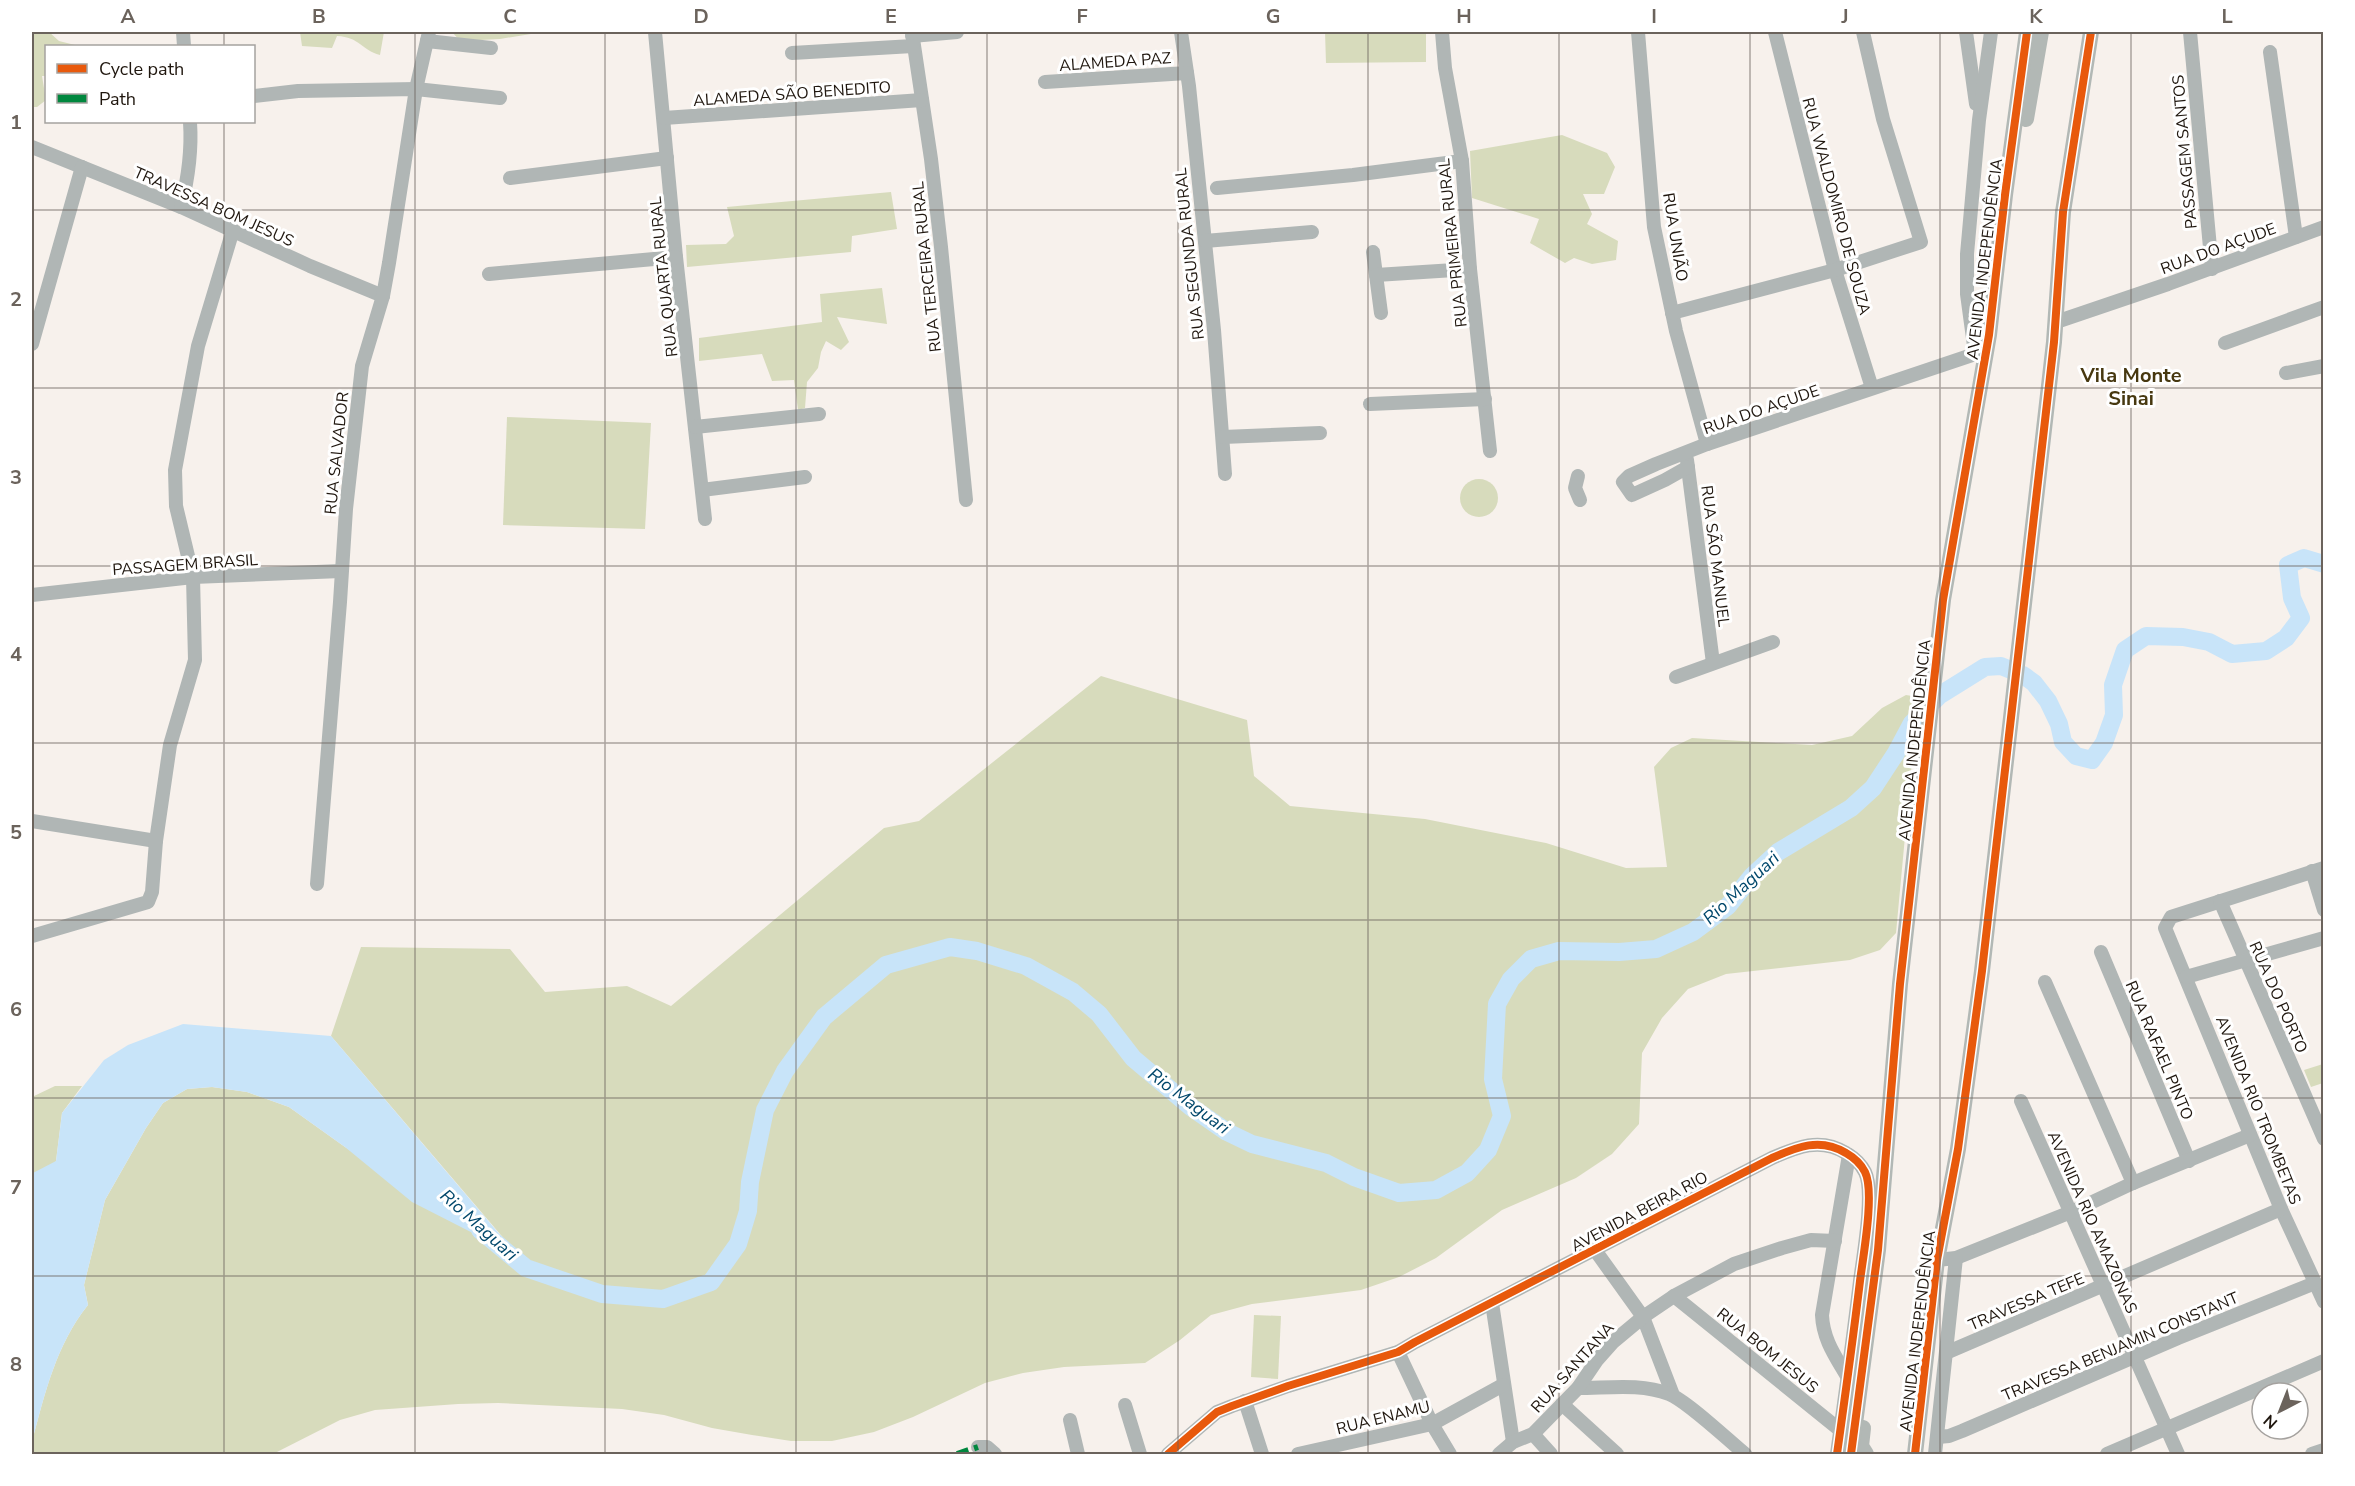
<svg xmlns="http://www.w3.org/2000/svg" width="2355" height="1486" viewBox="0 0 2355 1486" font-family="'Nunito Sans',sans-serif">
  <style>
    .green { fill: #d7dbbc }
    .water { fill: #c8e4f9 }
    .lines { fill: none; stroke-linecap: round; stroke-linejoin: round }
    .river { stroke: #c8e4f9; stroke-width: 18 }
    .minor { stroke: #b0b6b5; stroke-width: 14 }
    .major { stroke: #b2b8b5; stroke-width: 16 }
    .quiet { stroke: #00873e; stroke-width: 6; stroke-dasharray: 12 6; stroke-linecap: butt }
    .cycleway-casing { stroke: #fff; stroke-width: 11 }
    .cycleway { stroke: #e8590c; stroke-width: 8 }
    .grid { fill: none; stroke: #6b635c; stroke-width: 1.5; stroke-opacity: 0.55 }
    .labels { text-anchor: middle; stroke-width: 6; stroke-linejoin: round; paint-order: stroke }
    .street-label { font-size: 16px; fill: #1f160e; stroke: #fff }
    .water-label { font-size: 18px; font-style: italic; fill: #00476b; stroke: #fff }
    .quarter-label { font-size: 20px; font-weight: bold; fill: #473810; stroke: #fff }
    .neatline { fill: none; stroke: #6b635c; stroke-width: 2 }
    .grid-label { font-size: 20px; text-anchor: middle; font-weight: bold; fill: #6b635c }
  </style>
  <rect width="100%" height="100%" fill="#f7f1ec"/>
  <g class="green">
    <path d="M32,32H49L59,41L79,46H46V76H42L46,100L37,107H32Z"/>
    <path d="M300,32H384L380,55C361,50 360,37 337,36L332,48L302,46Z"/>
    <path d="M452,32H543L500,39L460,41Z"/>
    <path d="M1325,32H1426V62L1326,63Z"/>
    <path d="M1562,135L1607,153L1615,167L1604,194H1583L1592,214L1587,224L1618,241L1616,260L1592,264L1574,258L1565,263L1530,243L1539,219L1472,198L1470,151Z"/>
    <path d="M891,192L897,229L852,236L851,252L687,267L686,245L726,244L734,236L727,207Z"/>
    <path d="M882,288L887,324L837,317L849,342L841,350L826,341L821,352L818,368L807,382L805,408L798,410L794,380L772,381L762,354L699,361V338L822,322L820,294Z"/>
    <path d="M507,417L651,423L645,529L503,525Z"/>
    <circle cx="1479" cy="498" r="19"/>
    <path d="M1101,676L1247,720L1254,776L1290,806L1425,819L1546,843L1626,868L1667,867L1654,767L1671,748L1692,738L1812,745L1852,736L1882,708L1906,695L1918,697L1896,933L1880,950L1850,960L1726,974L1688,989L1662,1018L1642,1053L1639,1124L1612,1154L1576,1178L1502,1210L1436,1258L1399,1277L1361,1290L1252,1304L1211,1315L1180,1340L1145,1363L1064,1367L1023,1373L985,1383L913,1417L874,1432L832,1441H791L752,1435L712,1428L664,1415L622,1409L498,1403L458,1404L375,1410L340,1420L273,1454H32V1442C45,1393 56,1345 88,1305L84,1285L105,1200L146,1128L163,1103L187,1089L212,1087L247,1092L289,1107L345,1147L517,1254L331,1036L361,947L510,949L545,992L627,986L671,1006L884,828L919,821Z"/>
    <path d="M2323,1064V1083L2311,1087L2304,1070Z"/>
    <path d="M55,1086H82L62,1113L56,1161L32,1215V1097Z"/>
    <path d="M1254,1315L1281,1316L1278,1379L1251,1377Z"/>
  </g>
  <path class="water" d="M183,1024L331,1036L518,1256L412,1202L345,1147L289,1107L247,1092L212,1087L187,1089L163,1103L146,1128L105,1200L84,1285L88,1305C56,1345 45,1393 32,1442L33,1173L56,1161L62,1113L104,1060L128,1045Z"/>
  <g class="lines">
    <path class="river" d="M480,1230L526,1268L602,1294L663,1299L711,1282L738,1244L748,1211L750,1182L765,1110L785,1071L824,1017L886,965L950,947L977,951L1026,966L1073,992L1099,1014L1133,1058L1191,1107L1227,1132L1252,1144L1326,1163L1354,1177L1399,1193L1436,1190L1467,1173L1488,1150L1502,1116L1493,1079L1497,1004L1511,979L1531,959L1559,951L1619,952L1656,949L1693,932L1728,906L1752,876L1778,852L1851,808L1873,788L1896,753L1912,723L1940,695L1985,667L2001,666L2023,675L2034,683L2048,701L2059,724L2063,742L2076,756L2092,760L2104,743L2114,715L2113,685L2125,650L2146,636L2183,637L2209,642L2232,654L2266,651L2286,638L2301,618L2292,598L2288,565L2304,558L2324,564"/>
    <g class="minor">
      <path d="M183,32L184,46"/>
      <path d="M655,32L676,257L705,519"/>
      <path d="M912,32L931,159L941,247L966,500"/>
      <path d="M1181,32L1189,86L1214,330L1225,474"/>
      <path d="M1442,32L1445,68L1462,161L1470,269L1490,451"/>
      <path d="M1638,32L1654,227L1676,331L1707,444"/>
      <path d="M1775,32L1835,270L1872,388"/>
      <path d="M1966,32L1976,104"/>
      <path d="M2190,32L2212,269"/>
      <path d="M912,36L957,32"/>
      <path d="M427,41L491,48"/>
      <path d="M2270,52L2296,237"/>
      <path d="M792,53L913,46"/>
      <path d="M1045,82L1187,73"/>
      <path d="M254,96L298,91L416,89L500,98"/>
      <path d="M664,118L922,100"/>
      <path d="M32,147L181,207L310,266L383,296"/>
      <path d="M510,178L667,158"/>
      <path d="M1217,188L1353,175L1462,161"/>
      <path d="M181,207C188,179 192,151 190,122"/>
      <path d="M1205,241L1312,232"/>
      <path d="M1373,252L1381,313"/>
      <path d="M489,274L676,257"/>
      <path d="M1376,275L1470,269"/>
      <path d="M1672,313L1835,270L1921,242L1883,119L1863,32"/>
      <path d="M2056,322L2168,284L2324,227"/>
      <path d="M2225,343L2324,307"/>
      <path d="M32,344L82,167"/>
      <path d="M1975,353L1967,294V254L1979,120L1991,32"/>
      <path d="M2286,373L2324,366"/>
      <path d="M1370,404L1485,399"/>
      <path d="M695,427L819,414"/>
      <path d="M1223,437L1320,433"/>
      <path d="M1687,460L1713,663"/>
      <path d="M1688,467L1665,480L1632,495L1623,482L1629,476L1656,464L1707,444L1987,350"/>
      <path d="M1578,476L1575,488L1580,500"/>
      <path d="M702,490L805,477"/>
      <path d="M32,595L193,577L341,571"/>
      <path d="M1676,677L1773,642"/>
      <path d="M32,821L156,841"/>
      <path d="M2324,868L2171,917L2165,928L2281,1209L2324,1302"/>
      <path d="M2312,871L2324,910"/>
      <path d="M317,884L340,602L346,509L362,366L383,296L389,263L416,89L429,32"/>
      <path d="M2220,901L2324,1139"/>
      <path d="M32,936L148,902L152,892L156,841L170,745L195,660L193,577L176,506L175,470L198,346L233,230"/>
      <path d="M2101,952L2189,1161"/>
      <path d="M2186,977L2324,938"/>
      <path d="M2045,982L2133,1183"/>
      <path d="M2021,1101L2178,1454"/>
      <path d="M1595,1250L1643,1317L1673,1395"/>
      <path d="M1937,1260L1956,1258L2071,1212L2133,1183L2250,1135"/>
      <path d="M1674,1296L1840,1430"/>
      <path d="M1492,1303L1513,1442"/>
      <path d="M1398,1352L1432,1424L1450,1454"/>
      <path d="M1948,1352L2281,1209"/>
      <path d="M1848,1378C1836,1357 1823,1340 1822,1315L1849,1155"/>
      <path d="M1578,1388C1608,1388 1641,1383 1669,1394C1687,1401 1728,1440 1745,1454"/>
      <path d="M1245,1401L1262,1454"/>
      <path d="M1562,1404L1617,1454"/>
      <path d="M1125,1405L1140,1454"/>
      <path d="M1070,1420L1078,1454"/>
      <path d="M1533,1434L1551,1454"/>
      <path d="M1938,1437L1949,1436L1962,1431L2178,1338L2315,1283"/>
      <path d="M978,1447H987L995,1454"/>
      <path d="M1168,1454L1217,1412L1232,1406L1288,1386L1398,1352L1415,1342L1772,1158C1797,1147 1820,1137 1846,1153C1853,1157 1861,1164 1865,1172C1875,1192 1863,1257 1860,1281C1853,1339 1845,1397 1837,1454"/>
      <path d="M1298,1454L1432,1424L1503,1385"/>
      <path d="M1499,1454L1513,1442L1533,1434L1578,1388L1597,1360L1613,1342L1643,1317L1674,1296L1734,1264L1782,1248L1811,1240L1835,1241"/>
      <path d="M1935,1454L1956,1258"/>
      <path d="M2107,1454L2324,1361"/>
      <path d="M2312,1454L2324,1450"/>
    </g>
    <g class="major">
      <path d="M2026,119L2041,32"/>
      <path d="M1863,1428L1861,1446L1866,1454"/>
      <path d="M1851,1454L1878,1250L1900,984L1943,600L1989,335L2005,195L2027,32"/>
      <path d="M1915,1454L1937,1260L1958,1149L1982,971L2054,342L2063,212L2091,32"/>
    </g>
    <path class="quiet" d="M957,1454L978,1447"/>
    <defs>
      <g id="cycleway">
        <path d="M1168,1454L1217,1412L1232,1406L1288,1386L1398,1352L1415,1342L1772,1158C1797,1147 1820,1137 1846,1153C1853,1157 1861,1164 1865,1172C1875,1192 1863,1257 1860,1281C1853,1339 1845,1397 1837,1454"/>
        <path d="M1851,1454L1878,1250L1900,984L1943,600L1989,335L2005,195L2027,32"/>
        <path d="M1915,1454L1937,1260L1958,1149L1982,971L2054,342L2063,212L2091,32"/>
      </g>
    </defs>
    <use href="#cycleway" class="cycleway-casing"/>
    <use href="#cycleway" class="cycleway"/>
  </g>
  <path class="grid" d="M224,32V46M415,32V1454M605,32V1454M796,32V1454M987,32V1454M1178,32V1454M1368,32V1454M1559,32V1454M1750,32V1454M1940,32V1454M2131,32V1454M224,122V1454M32,210H2324M32,388H2324M32,566H2324M32,743H2324M32,920H2324M32,1098H2324M32,1276H2324"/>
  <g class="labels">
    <g class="street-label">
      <text transform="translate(1115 61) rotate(-4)" y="6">ALAMEDA PAZ</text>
      <text transform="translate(792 93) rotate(-4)" y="6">ALAMEDA SÃO BENEDITO</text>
      <text transform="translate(2184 152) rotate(-95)" y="6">PASSAGEM SANTOS</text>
      <text transform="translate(214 206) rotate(24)" y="6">TRAVESSA BOM JESUS</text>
      <text transform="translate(1837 206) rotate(75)" y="6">RUA WALDOMIRO DE SOUZA</text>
      <text transform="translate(1676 237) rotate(81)" y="6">RUA UNIÃO</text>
      <text transform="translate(1452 243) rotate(-96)" y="6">RUA PRIMEIRA RURAL</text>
      <text transform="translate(2218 248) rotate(-20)" y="6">RUA DO AÇUDE</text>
      <text transform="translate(1189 254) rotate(-96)" y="6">RUA SEGUNDA RURAL</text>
      <text transform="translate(1984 259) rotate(-83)" y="6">AVENIDA INDEPENDÊNCIA</text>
      <text transform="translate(926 267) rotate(-96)" y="6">RUA TERCEIRA RURAL</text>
      <text transform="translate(663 277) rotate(-96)" y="6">RUA QUARTA RURAL</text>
      <text transform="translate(1761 409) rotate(-19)" y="6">RUA DO AÇUDE</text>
      <text transform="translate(336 453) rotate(-84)" y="6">RUA SALVADOR</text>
      <text transform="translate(1716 556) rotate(83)" y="6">RUA SÃO MANUEL</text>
      <text transform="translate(185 564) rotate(-4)" y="6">PASSAGEM BRASIL</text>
      <text transform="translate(1914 740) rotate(-84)" y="6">AVENIDA INDEPENDÊNCIA</text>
      <text transform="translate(2279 997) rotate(66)" y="6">RUA DO PORTO</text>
      <text transform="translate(2160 1050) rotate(67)" y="6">RUA RAFAEL PINTO</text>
      <text transform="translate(2259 1110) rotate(68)" y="6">AVENIDA RIO TROMBETAS</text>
      <text transform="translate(1639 1211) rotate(-28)" y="6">AVENIDA BEIRA RIO</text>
      <text transform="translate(2093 1222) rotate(66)" y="6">AVENIDA RIO AMAZONAS</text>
      <text transform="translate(2026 1301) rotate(-23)" y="6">TRAVESSA TEFE</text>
      <text transform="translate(1917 1331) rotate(-83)" y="6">AVENIDA INDEPENDÊNCIA</text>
      <text transform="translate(2120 1346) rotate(-23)" y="6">TRAVESSA BENJAMIN CONSTANT</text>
      <text transform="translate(1768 1350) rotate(39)" y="6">RUA BOM JESUS</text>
      <text transform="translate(1572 1367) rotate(-48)" y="6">RUA SANTANA</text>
      <text transform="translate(1383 1417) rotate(-14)" y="6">RUA ENAMU</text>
    </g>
    <g class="water-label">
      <text transform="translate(1741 888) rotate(-43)" y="6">Rio Maguari</text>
      <text transform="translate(1189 1101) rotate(37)" y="6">Rio Maguari</text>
      <text transform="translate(479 1225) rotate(42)" y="6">Rio Maguari</text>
    </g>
    <g class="quarter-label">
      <text x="2131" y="382">Vila Monte<tspan x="2131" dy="23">Sinai</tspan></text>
    </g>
  </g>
  <rect width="2355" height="1486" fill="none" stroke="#ffffff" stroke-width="66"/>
  <rect x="45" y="45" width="210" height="78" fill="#ffffff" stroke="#a5a29f" stroke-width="1.5"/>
  <rect x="57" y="64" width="30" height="9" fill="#e8590c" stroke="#a5a29f" stroke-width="1.5"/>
  <text x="99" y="75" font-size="18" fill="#1f160e">Cycle path</text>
  <rect x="57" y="94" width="30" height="9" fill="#00873e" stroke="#a5a29f" stroke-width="1.5"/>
  <text x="99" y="105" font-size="18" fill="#1f160e">Path</text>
  <g transform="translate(2280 1411) rotate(222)"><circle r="28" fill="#ffffff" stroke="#a5a29f" stroke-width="1.5"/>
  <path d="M0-4.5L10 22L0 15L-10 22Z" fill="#6b635c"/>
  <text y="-9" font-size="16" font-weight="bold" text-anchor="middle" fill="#1f160e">N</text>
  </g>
  <rect x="33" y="33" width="2289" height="1420" class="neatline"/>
  <g class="grid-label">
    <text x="128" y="23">A</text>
    <text x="319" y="23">B</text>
    <text x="510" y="23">C</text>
    <text x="701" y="23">D</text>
    <text x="891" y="23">E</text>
    <text x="1082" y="23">F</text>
    <text x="1273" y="23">G</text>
    <text x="1464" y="23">H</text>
    <text x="1654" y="23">I</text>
    <text x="1845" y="23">J</text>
    <text x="2036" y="23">K</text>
    <text x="2227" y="23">L</text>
    <text x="16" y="129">1</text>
    <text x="16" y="306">2</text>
    <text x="16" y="484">3</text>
    <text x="16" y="661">4</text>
    <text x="16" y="839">5</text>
    <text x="16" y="1016">6</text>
    <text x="16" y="1194">7</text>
    <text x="16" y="1371">8</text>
  </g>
</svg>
